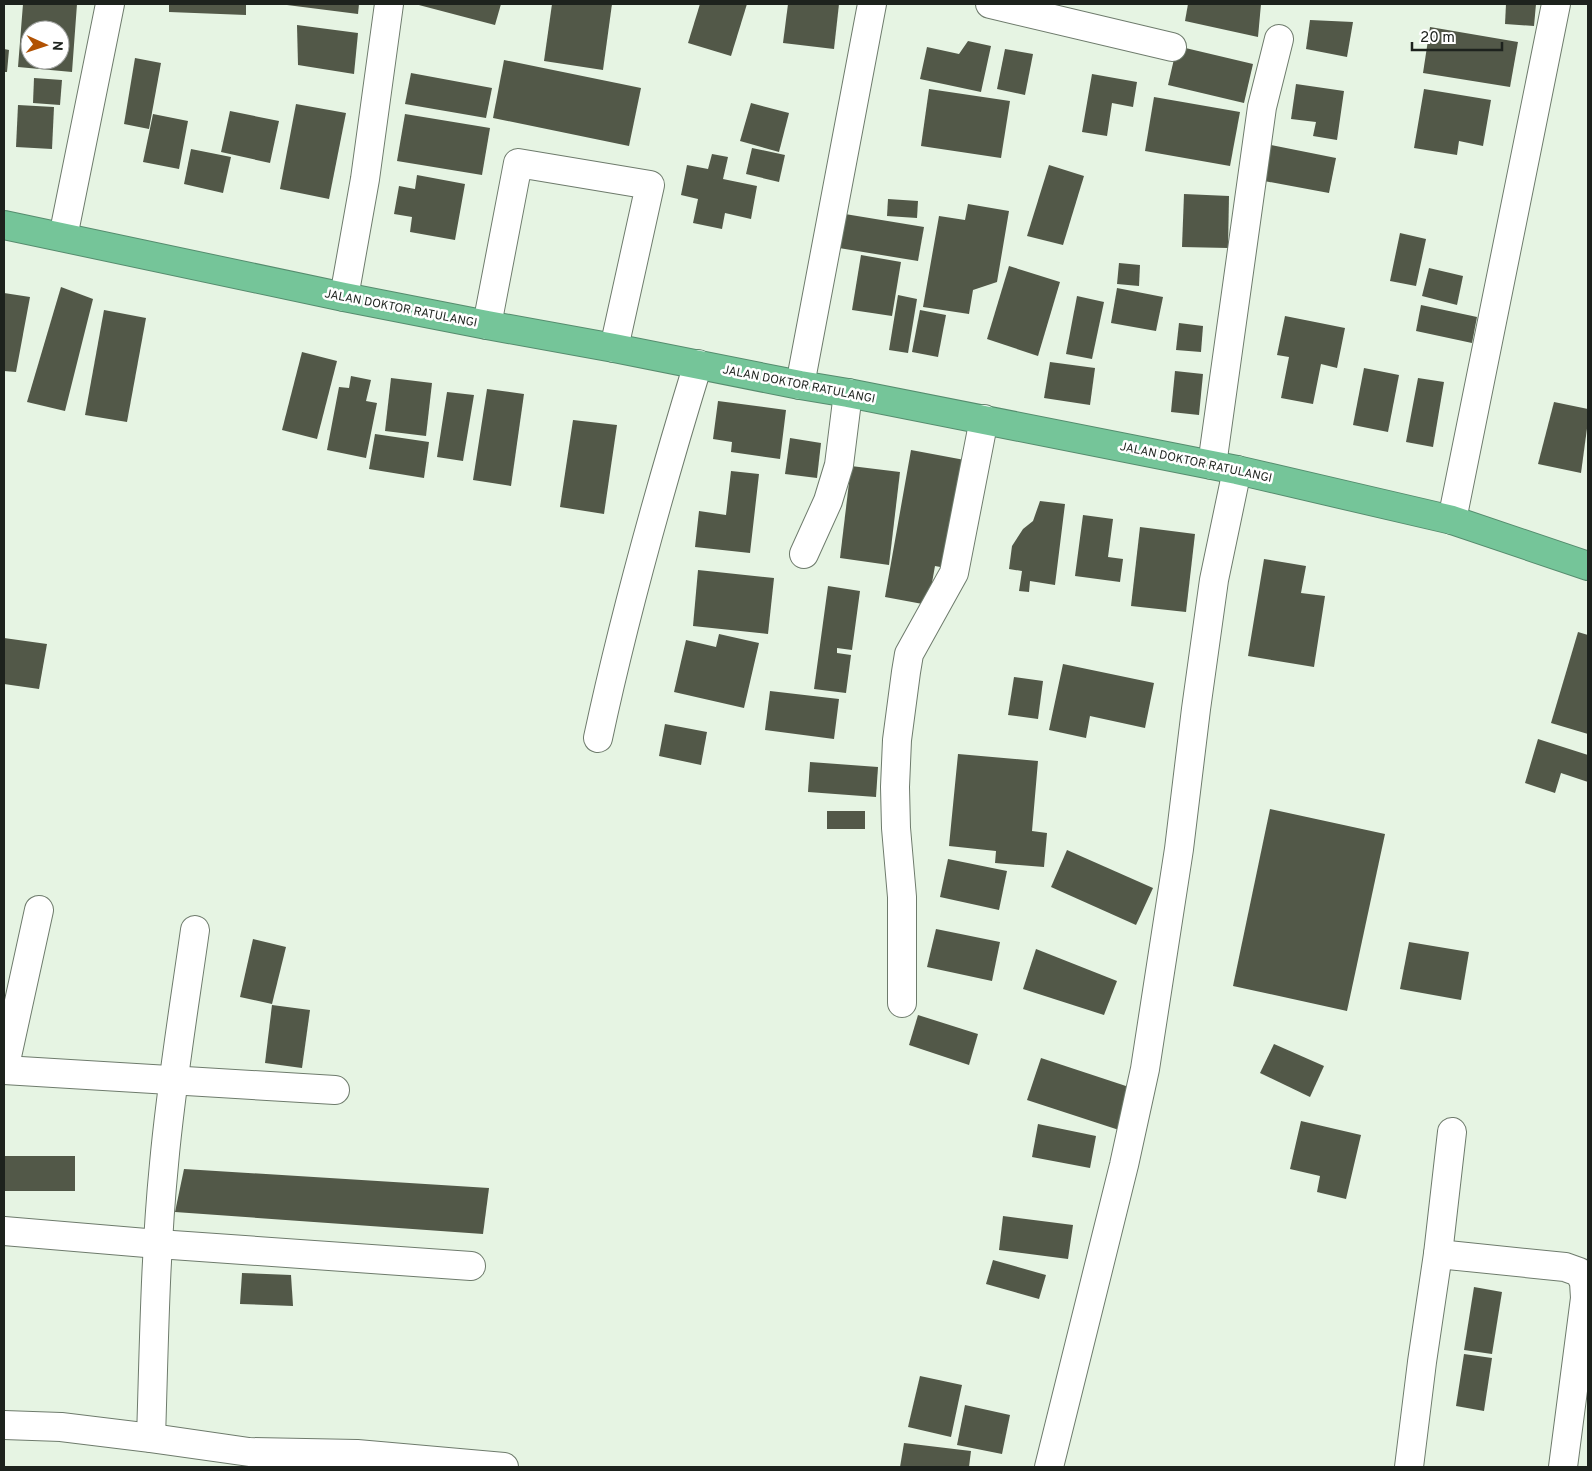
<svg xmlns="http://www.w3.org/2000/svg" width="1592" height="1471" viewBox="0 0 1592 1471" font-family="Overpass,sans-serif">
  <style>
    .building { fill: #525848; fill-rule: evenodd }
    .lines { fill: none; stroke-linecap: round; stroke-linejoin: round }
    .minor-casing { stroke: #6e7b6c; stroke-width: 30 }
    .highway-casing { stroke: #568c6e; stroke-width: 30 }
    .minor { stroke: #fff; stroke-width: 28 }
    .highway { stroke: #75c599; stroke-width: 28 }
    .labels { text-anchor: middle; stroke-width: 5; stroke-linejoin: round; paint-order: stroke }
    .street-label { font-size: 12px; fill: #1d221d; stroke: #fff }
  </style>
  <rect width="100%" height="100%" fill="#e6f4e3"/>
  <g class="building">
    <path d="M23,4H77L72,72L18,67ZM30,30H60V60H30Z"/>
    <path d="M169,4H246V15L169,12Z"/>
    <path d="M287,4H359L358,14L287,5Z"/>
    <path d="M415,4H501L495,25Z"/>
    <path d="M552,4H612L603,70L544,61Z"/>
    <path d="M700,4H747L731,56L688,43Z"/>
    <path d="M788,4H839L834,49L783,43Z"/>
    <path d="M1188,4H1261L1258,37L1185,21Z"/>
    <path d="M1506,4H1536L1534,26L1505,24Z"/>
    <path d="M1310,20L1353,22L1347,57L1306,49Z"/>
    <path d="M297,25L358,33L354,74L298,65Z"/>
    <path d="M1430,27L1518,42L1510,87L1423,73Z"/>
    <path d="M968,41L991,46L981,92L920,79L927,47L959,54Z"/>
    <path d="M1177,46L1253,64L1244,103L1168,85Z"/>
    <path d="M4,49L9,50L7,72H4Z"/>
    <path d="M1005,49L1033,54L1025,95L997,89Z"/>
    <path d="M135,58L161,63L149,129L124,124Z"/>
    <path d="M504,60L641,88L629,146L493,118Z"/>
    <path d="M411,73L492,88L486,118L405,104Z"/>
    <path d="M1092,74L1137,82L1133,107L1112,103L1107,136L1082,132Z"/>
    <path d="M34,78L62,80L60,105L33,103Z"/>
    <path d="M1296,84L1344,91L1337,140L1313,136L1316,122L1291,119Z"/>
    <path d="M929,89L1010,101L1001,158L921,146Z"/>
    <path d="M1424,89L1491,100L1483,146L1459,141L1457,155L1414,148Z"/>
    <path d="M1154,97L1240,112L1230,166L1145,151Z"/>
    <path d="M751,103L789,113L779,152L740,141Z"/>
    <path d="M296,104L346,113L329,199L280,189Z"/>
    <path d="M18,105L54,107L52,149L16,147Z"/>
    <path d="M230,111L279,121L270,163L221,152Z"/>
    <path d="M153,114L188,121L179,169L143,162Z"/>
    <path d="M405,114L490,128L482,175L397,161Z"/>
    <path d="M1271,145L1336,158L1329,193L1264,181Z"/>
    <path d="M752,148L785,155L779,182L746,174Z"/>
    <path d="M191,149L231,157L223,193L184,184Z"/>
    <path d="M712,154L728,157L723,179L757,186L751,219L725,213L722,229L693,223L698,199L681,195L687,165L708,169Z"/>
    <path d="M1049,165L1084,176L1063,245L1027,236Z"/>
    <path d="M417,175L465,184L455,240L410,232L412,217L394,214L399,186L415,189Z"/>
    <path d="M1184,194L1229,196L1228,248L1182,247Z"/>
    <path d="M888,199L918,201L917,218L887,216Z"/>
    <path d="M968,204L1009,211L997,282L973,290L969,314L923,307L939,216L965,220Z"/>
    <path d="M845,214L924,227L918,261L839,248Z"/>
    <path d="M1400,233L1426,239L1416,286L1390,281Z"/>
    <path d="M861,255L901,262L892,316L852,310Z"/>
    <path d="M1119,263L1140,265L1139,286L1117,284Z"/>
    <path d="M1009,266L1060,282L1038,356L987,339Z"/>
    <path d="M1429,268L1463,276L1457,305L1422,296Z"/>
    <path d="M61,287L93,299L65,411L27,402Z"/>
    <path d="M1117,288L1163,297L1156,331L1111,323Z"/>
    <path d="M4,293L30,297L16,372L4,371Z"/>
    <path d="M898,295L917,299L908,353L889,350Z"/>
    <path d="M1077,296L1104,302L1092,359L1066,354Z"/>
    <path d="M1421,305L1477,317L1472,343L1416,331Z"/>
    <path d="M104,310L146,318L127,422L85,415Z"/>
    <path d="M920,310L946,315L938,357L912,352Z"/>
    <path d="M1285,316L1345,328L1337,368L1321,364L1313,404L1281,398L1289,357L1277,355Z"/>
    <path d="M1179,323L1203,326L1201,352L1176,350Z"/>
    <path d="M302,352L337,361L317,439L282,430Z"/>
    <path d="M1050,362L1095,368L1090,405L1044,398Z"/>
    <path d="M1364,368L1399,375L1388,432L1353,425Z"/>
    <path d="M1175,371L1203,374L1199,415L1171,412Z"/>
    <path d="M351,376L371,380L366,401L377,403L366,458L327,450L339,387L349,388Z"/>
    <path d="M391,378L432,383L426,436L385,431Z"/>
    <path d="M1418,378L1444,382L1433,447L1406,442Z"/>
    <path d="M487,389L524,394L511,486L473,480Z"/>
    <path d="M447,392L474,395L463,461L437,457Z"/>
    <path d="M718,401L786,410L780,459L731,452L732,442L713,439Z"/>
    <path d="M1554,402L1588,409V421L1581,473L1538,464Z"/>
    <path d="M573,420L617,425L604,514L560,507Z"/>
    <path d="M375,434L429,442L424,478L369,469Z"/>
    <path d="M790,438L821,443L817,478L785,474Z"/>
    <path d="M911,450L970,461L951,569L935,566L928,605L885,597Z"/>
    <path d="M851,466L900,472L889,565L840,558Z"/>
    <path d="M731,471L759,474L750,553L695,547L699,511L726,515Z"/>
    <path d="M1040,501L1065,504L1055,585L1030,581L1029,592L1019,591L1022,571L1009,569L1012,546L1023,529L1033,521Z"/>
    <path d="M1083,515L1113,519L1108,557L1123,559L1120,582L1075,576Z"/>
    <path d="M1140,527L1195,534L1186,612L1131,606Z"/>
    <path d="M1264,559L1306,566L1301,593L1325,596L1314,667L1248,656Z"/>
    <path d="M698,570L774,578L768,634L693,626Z"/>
    <path d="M828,586L860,591L852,650L837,648V653L851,655L846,693L814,689Z"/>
    <path d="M1578,632L1588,635V734L1551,723Z"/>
    <path d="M719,634L759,643L744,708L674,692L686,640L716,647Z"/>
    <path d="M4,638L47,644L39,689L4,684Z"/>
    <path d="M1063,664L1154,683L1145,728L1090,716L1086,738L1049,730Z"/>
    <path d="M1014,677L1043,681L1038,719L1008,715Z"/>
    <path d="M770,691L839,699L834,739L765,730Z"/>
    <path d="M665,724L707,732L701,765L659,756Z"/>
    <path d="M1538,739L1588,755V782L1561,773L1555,793L1525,783Z"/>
    <path d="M958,754L1038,761L1032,831L1047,833L1044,867L995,863L996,851L949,846Z"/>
    <path d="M810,762L878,767L876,797L808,792Z"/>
    <path d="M1270,809L1385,834L1347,1011L1233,986Z"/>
    <rect x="827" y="811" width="38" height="18"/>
    <path d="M1067,850L1153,888L1136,925L1051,887Z"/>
    <path d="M948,859L1007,871L999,910L940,897Z"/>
    <path d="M936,929L1000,942L992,981L927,967Z"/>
    <path d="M253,939L286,947L272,1004L240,997Z"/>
    <path d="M1409,942L1469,952L1461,1000L1400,989Z"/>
    <path d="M1036,949L1117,981L1104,1015L1023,989Z"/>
    <path d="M272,1005L310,1010L302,1068L265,1063Z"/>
    <path d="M918,1015L978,1034L969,1065L909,1045Z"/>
    <path d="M1274,1044L1324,1066L1310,1097L1260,1073Z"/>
    <path d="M1041,1058L1132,1088L1119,1130L1027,1100Z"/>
    <path d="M1301,1121L1361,1135L1346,1199L1317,1192L1320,1176L1290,1169Z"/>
    <path d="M1038,1124L1096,1136L1090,1168L1032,1157Z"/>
    <rect x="4" y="1156" width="71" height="35"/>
    <path d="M184,1169L489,1188L483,1234L175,1212Z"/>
    <path d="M1003,1216L1073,1225L1068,1259L999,1250Z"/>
    <path d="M993,1260L1046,1275L1039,1299L986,1284Z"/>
    <path d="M242,1273L291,1275L293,1306L240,1304Z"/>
    <path d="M1474,1287L1502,1292L1492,1354L1464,1350Z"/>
    <path d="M1464,1354L1492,1358L1484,1411L1456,1406Z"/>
    <path d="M920,1376L962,1385L951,1437L908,1427Z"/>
    <path d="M965,1405L1010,1415L1002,1454L957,1445Z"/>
    <path d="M904,1443L971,1451L969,1467H900Z"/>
  </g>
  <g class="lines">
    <defs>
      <g id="minor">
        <path d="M990,4L1172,47"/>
        <path d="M63,237L110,4"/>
        <path d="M344,297L365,179L389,4"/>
        <path d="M487,325L518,163L650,185L614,348"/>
        <path d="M800,385L872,4"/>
        <path d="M1212,465L1262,107L1279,39"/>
        <path d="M1452,520L1556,4"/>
        <path d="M804,554L828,501L839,465L848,393"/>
        <path d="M598,738C625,612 660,488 698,364"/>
        <path d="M902,1003V897L896,828L895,787L897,740L906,672L909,654L954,573L984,419"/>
        <path d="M4,1070L335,1090"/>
        <path d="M4,1070L39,910"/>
        <path d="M4,1231L158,1244L471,1266"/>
        <path d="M1438,1254L1565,1267L1579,1272L1584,1282L1585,1298L1563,1467"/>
        <path d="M4,1425L61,1427L151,1438L249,1452L357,1454L504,1467"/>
        <path d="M151,1438C154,1346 155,1255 164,1164C171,1086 184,1008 195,930"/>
        <path d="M1049,1467L1124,1165L1145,1069L1179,849L1196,709L1214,580L1237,470"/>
        <path d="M1409,1467L1422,1362L1438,1254L1452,1132"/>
      </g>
      <path id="highway" d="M4,225L344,297L487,325L614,348L800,385L848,393L1237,470L1452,520L1588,566"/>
    </defs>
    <use href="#minor" class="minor-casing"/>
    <use href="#highway" class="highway-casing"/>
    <use href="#minor" class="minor"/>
    <use href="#highway" class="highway"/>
  </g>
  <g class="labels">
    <g class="street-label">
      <text transform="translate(401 308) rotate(11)" y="4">JALAN DOKTOR RATULANGI</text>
      <text transform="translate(799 384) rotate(11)" y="4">JALAN DOKTOR RATULANGI</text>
      <text transform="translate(1196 462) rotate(12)" y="4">JALAN DOKTOR RATULANGI</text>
    </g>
  </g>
  <rect width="1592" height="1471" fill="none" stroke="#1d221d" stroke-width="10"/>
  <g transform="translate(45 45) rotate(93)"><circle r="24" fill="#ffffff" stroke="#a5a7a5"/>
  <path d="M0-4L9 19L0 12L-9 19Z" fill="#b15203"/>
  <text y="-8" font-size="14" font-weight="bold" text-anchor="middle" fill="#1d221d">N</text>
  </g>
  <path d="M1412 42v8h90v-8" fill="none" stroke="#1d221d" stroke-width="2.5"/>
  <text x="1420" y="42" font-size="15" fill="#1d221d" stroke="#ffffff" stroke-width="4" paint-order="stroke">20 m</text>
</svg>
